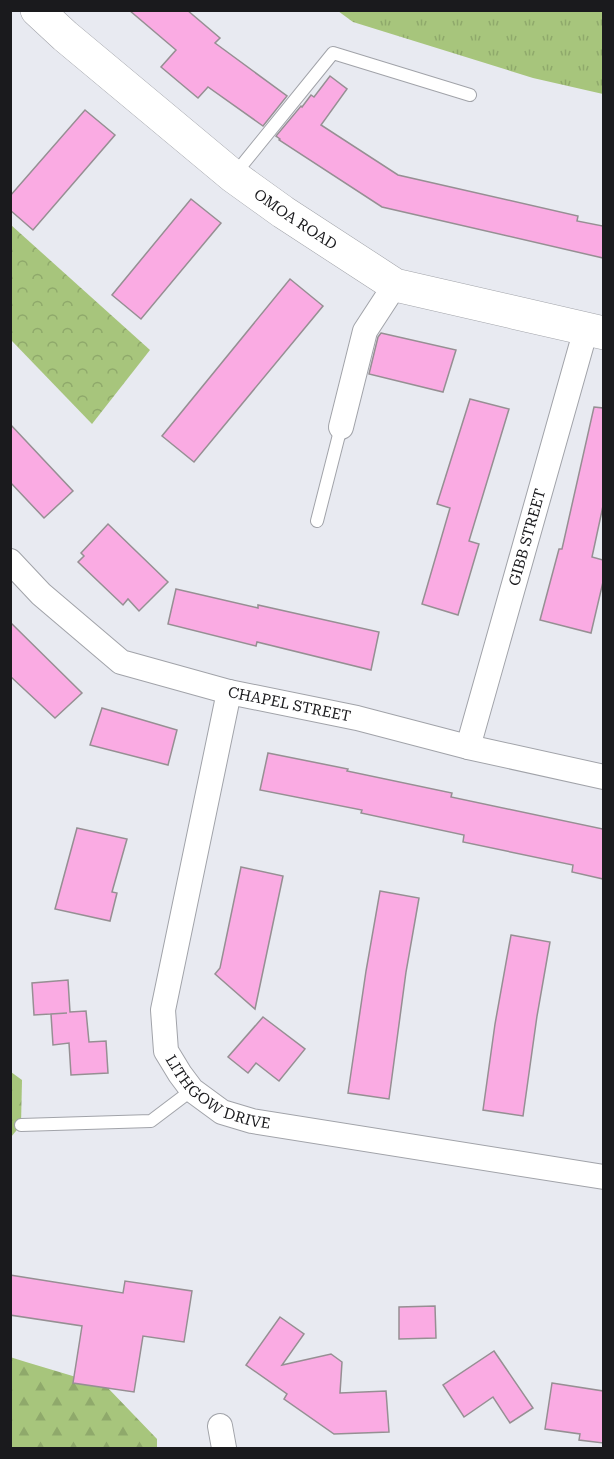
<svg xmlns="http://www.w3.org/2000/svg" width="614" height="1459" viewBox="0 0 614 1459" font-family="'Roboto Serif',serif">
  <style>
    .grass { fill: url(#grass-tufts) }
    .forest { fill: url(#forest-firs) }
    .park { fill: url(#park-crowns) }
    .building { fill: #faabe3; stroke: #968f93; stroke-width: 1.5 }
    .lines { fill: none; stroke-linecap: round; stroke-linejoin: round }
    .lane-casing { stroke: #a1a3a9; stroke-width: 14 }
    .street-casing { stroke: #a1a3a9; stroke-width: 26 }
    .secondary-casing { stroke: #a1a3a9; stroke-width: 34 }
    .lane { stroke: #fff; stroke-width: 12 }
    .street { stroke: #fff; stroke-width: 24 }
    .secondary { stroke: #fff; stroke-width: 33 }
    .labels { text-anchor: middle; stroke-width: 5; stroke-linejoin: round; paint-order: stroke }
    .street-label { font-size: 15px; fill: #1a1a1d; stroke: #e8eaf1 }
  </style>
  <defs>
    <pattern id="grass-tufts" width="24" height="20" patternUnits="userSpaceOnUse" patternTransform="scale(1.5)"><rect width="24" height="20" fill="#a7c57c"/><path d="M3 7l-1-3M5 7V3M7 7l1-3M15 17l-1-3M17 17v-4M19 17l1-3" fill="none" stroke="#8fa96b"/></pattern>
    <pattern id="forest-firs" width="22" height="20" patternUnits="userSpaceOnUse" patternTransform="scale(1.5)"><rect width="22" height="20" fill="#a7c57c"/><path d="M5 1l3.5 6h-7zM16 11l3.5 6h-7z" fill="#8fa96b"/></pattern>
    <pattern id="park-crowns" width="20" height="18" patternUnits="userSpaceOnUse" patternTransform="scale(1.5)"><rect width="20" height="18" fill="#a7c57c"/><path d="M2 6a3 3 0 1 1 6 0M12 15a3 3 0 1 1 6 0" fill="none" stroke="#8fa96b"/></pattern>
  </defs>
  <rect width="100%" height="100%" fill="#e8eaf1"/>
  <path class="grass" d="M338,11H603V94L533,78L353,22Z"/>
  <g class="forest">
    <path d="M11,1072L22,1080L21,1125L11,1137Z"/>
    <path d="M10,1357L26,1362L106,1386L157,1439V1448H11Z"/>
  </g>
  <path class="park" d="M11,225L150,350L92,424L11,340Z"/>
  <g class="building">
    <path d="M129,10H187L220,38L215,43L287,96L263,126L208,87L198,98L161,67L176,50Z"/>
    <path d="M330,76L347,89L321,125L398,175L578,216L577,221L603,226V258L382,207L279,140L280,139L276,136L301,106L302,107L311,95L314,97Z"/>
    <path d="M85,110L115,135L33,230L10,210V196Z"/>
    <path d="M191,199L221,223L141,319L112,295Z"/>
    <path d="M290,279L323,306L194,462L162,436Z"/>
    <path d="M381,333L456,350L443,392L369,374L378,337Z"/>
    <path d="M470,399L509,409L469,541L479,544L458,615L422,604L450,508L437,504Z"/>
    <path d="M594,407L603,408V506L592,557L603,560V582L591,633L540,620L559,549H562Z"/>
    <path d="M10,424L73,491L44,518L10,482Z"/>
    <path d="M108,524L168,582L139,611L128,599L123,605L78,562L84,556L81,553Z"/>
    <path d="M176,589L258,608V605L379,632L371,670L257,642L256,646L168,624Z"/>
    <path d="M10,622L82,693L55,718L10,676Z"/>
    <path d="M102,708L177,730L168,765L90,745Z"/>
    <path d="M268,753L348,769L347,771L452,793L451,797L603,829V879L572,872L573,865L463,842L464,835L361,813L362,810L260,790Z"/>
    <path d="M77,828L127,839L112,892L117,893L110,921L55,909Z"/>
    <path d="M241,867L283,876L255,1009L215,974L220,968Z"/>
    <path d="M380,891L419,898L406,972L389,1099L348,1093L366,971Z"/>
    <path d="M511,935L550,942L537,1016L523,1116L483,1110L495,1024Z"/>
    <path d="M68,980L70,1012L86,1011L89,1042L106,1041L108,1073L71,1075L69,1043L53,1045L51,1014L67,1013L34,1015L32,983Z"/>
    <path d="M263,1017L305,1049L279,1081L256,1063L248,1073L228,1057Z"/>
    <path d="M10,1275L123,1293L125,1281L192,1291L184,1342L143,1336L134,1392L73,1383L82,1326L10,1315Z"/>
    <path d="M435,1306L436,1338L399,1339V1307Z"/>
    <path d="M280,1317L304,1334L282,1365L331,1354L342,1362L340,1393L386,1391L389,1432L334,1434L284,1399L287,1394L246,1365Z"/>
    <path d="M494,1351L533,1408L510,1423L493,1397L464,1417L443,1385Z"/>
    <path d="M552,1383L603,1391V1443L579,1440L580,1434L545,1429Z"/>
  </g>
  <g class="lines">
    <defs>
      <g id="lane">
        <path d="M234,175L333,53L470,95"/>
        <path d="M317,521L341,427"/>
        <path d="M21,1125L151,1121L192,1090"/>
      </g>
      <g id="street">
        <path d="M341,427L365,331L395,285"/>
        <path id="s1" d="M10,561L41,594L121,662L229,692L357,718L468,747L604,777"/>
        <path id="s2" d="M229,692L163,1010L166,1051L180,1074L192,1090L222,1112L252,1121L604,1177"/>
        <path id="s3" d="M468,747L586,329"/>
        <path d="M220,1426L224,1448"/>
      </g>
      <g id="secondary">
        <path id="s4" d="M37,10L65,36L233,176L283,212L395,285L604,333"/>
      </g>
    </defs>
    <use href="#lane" class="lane-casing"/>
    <use href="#street" class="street-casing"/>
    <use href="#secondary" class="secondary-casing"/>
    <use href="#lane" class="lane"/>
    <use href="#street" class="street"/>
    <use href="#secondary" class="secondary"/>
  </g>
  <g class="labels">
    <g class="street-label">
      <text dy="5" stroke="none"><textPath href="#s4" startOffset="333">OMOA ROAD</textPath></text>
      <text dy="5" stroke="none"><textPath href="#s3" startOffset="218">GIBB STREET</textPath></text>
      <text dy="5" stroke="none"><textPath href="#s1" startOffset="324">CHAPEL STREET</textPath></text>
      <text dy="5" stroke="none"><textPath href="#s2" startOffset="436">LITHGOW DRIVE</textPath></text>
    </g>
  </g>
  <rect width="614" height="1459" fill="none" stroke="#1a1a1d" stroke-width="24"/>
</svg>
